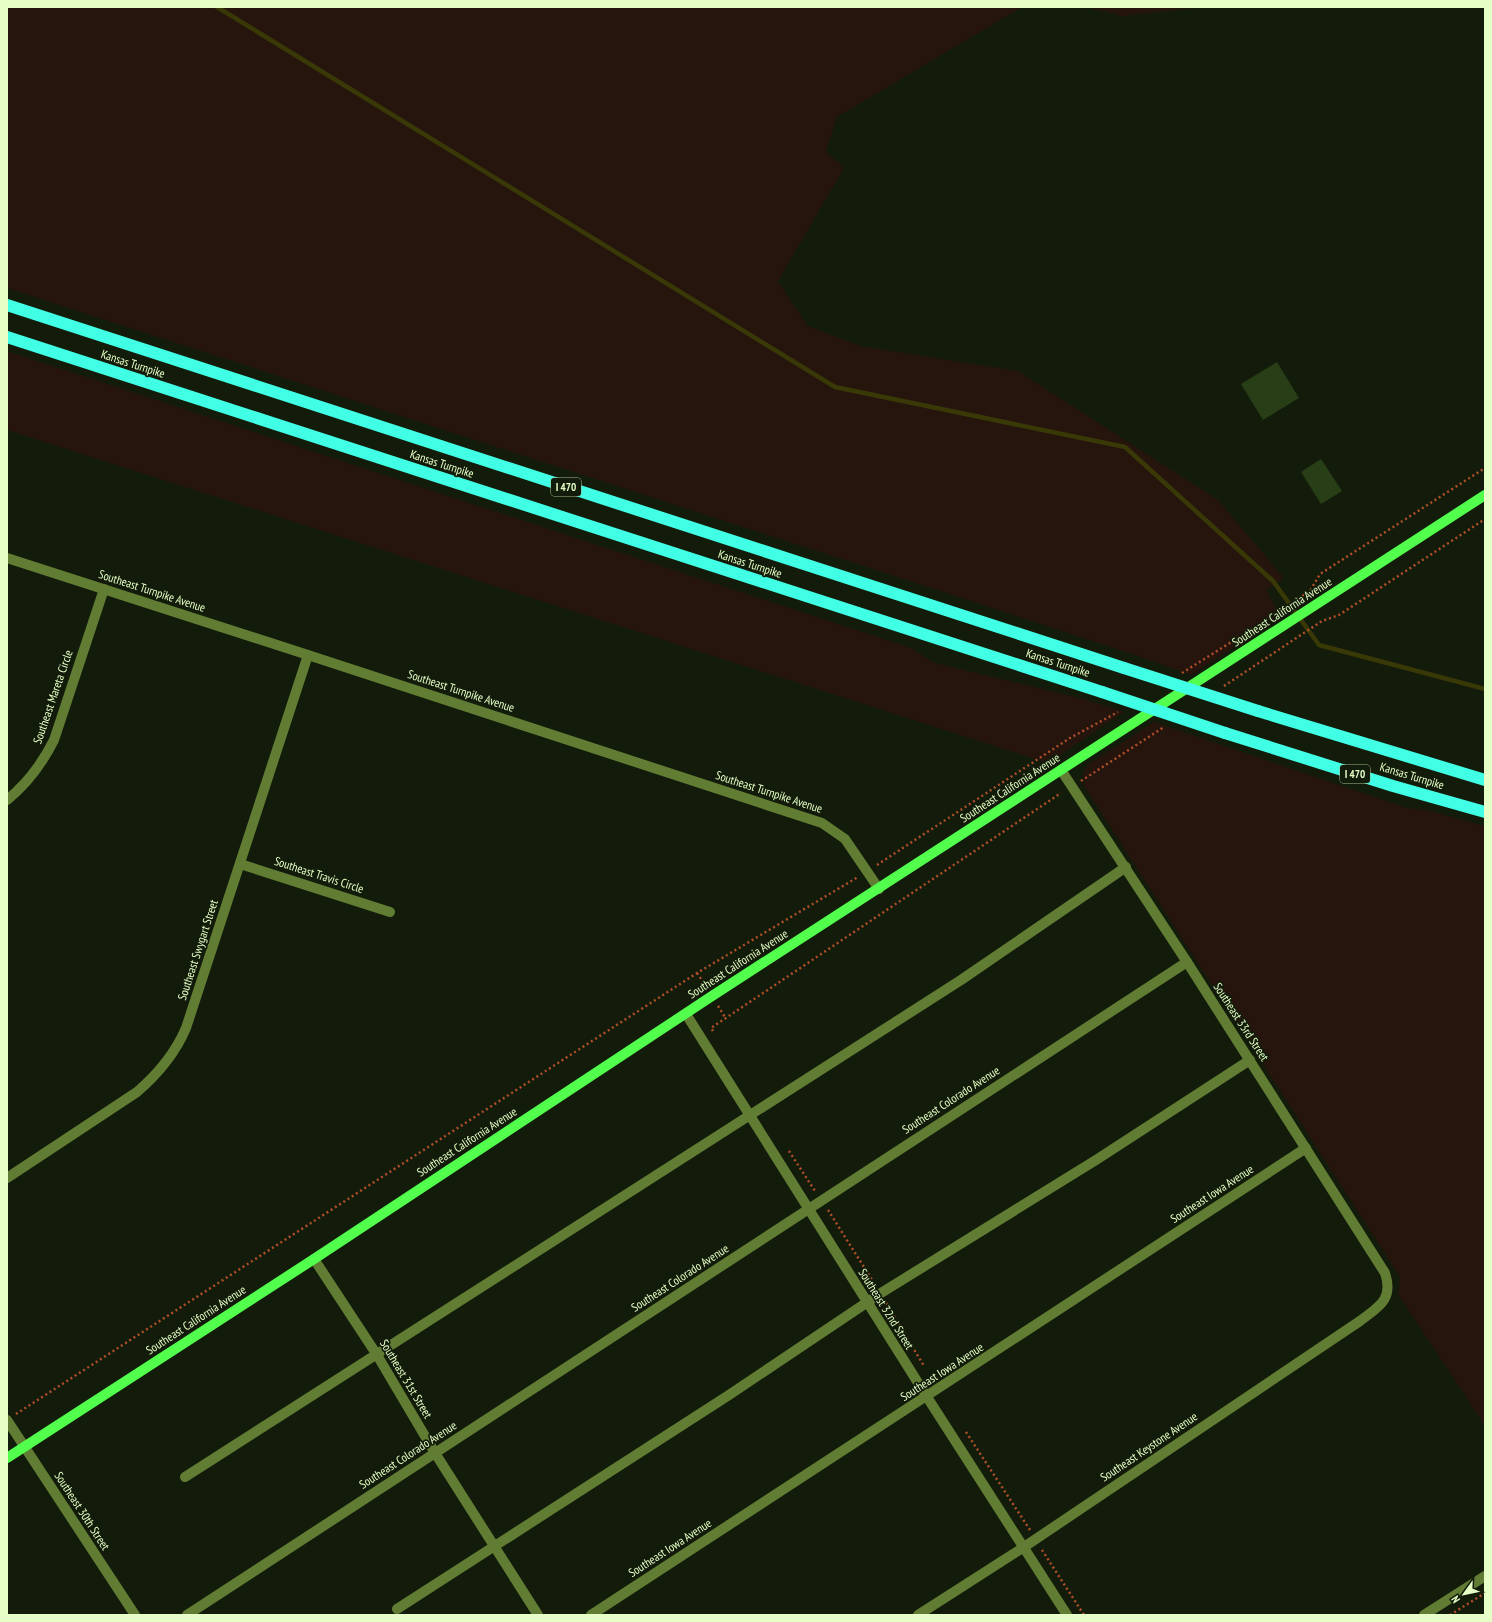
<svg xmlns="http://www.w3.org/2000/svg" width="1492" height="1622" viewBox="0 0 1492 1622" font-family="'PT Sans Narrow',sans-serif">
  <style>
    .green { fill: #26150d }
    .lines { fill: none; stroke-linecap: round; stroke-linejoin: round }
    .stream { stroke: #393807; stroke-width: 4.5 }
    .building { fill: #283e16 }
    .path { stroke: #b04f29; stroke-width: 2.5; stroke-dasharray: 2 3; stroke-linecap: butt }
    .minor { stroke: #617d34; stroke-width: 10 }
    .major { stroke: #52ff4d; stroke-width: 10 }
    .highway { stroke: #41ffe5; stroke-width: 12 }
    .highway-bridge { stroke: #41ffe5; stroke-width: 12 }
    .labels { text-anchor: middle; stroke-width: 3.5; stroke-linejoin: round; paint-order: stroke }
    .shield { fill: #131c0a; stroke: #a6bb8e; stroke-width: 1 }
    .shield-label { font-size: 11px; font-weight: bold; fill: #e5ffc6 }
    .street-label { font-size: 12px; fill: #e5ffc6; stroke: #131c0a }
  </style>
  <rect width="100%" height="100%" fill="#131c0a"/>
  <g class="green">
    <path d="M7,7H1022L837,117L826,151L844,168L778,281L808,326L860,346L1018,371L1218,500L1284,578L1266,590L1281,616L1191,675L1129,653L968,600L7,288Z"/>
    <path d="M1085,7H1202L1123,16Z"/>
    <path d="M7,351L911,648L935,663L1084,699L1124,712L1048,763L7,430Z"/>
    <path d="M1154,722L1407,808L1427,810L1485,826V1426L1398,1294L1400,1277L1084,786L1083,775L1087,765Z"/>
  </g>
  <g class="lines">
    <path class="stream" d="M217,7L835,387L1125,447L1273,581L1319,645L1485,689"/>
  </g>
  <g class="building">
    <path d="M1277,362L1299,398L1263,420L1241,384Z"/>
    <path d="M1321,459L1342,491L1321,504L1301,472Z"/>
  </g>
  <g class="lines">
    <g class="path">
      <path d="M1273,615L1310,591L1320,574L1485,468"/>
      <path d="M1182,673L1252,629"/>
      <path d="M1224,686L1322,621L1339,615L1485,519"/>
      <path d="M1081,781L1164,727"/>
      <path d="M877,865L1070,738L1118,712"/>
      <path d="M697,973L706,986"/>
      <path d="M718,1006L726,1019"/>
      <path d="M713,1031L711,1028L1061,793"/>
      <path d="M789,1151L815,1191"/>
      <path d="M828,1210L874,1283"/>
      <path d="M886,1303L924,1366"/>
      <path d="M16,1414L697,973L858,877"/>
      <path d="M966,1432L1030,1530"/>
      <path d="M1042,1550L1084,1615"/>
      <path d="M1450,1615L1485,1593"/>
    </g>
    <g class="minor">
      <path d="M7,558L308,655L822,823L845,839L879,889"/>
      <path d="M7,800C28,783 42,764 54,740L104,589"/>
      <path d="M240,864L390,912"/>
      <path d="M686,1014L927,1397L1067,1615"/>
      <path d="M7,1178L137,1092C159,1073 175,1054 186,1028L308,655"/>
      <path d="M314,1259L377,1355L435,1453L538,1615"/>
      <path d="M7,1420L135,1615"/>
      <path d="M185,1477L961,980L1126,867"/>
      <path d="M397,1609L729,1395L881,1293L1096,1160L1250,1060"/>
      <path d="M187,1615L1187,962"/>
      <path d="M591,1615L1306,1148"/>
      <path d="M918,1615L1024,1547L1360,1321C1378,1307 1394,1300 1385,1273L1187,962L1061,770"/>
      <path d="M1424,1615L1485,1576"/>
    </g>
    <path class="major" d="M7,1458L314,1259L712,996L1485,495"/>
    <g class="highway">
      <path d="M7,305L1124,668"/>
      <path d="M7,337L1102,692"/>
      <path d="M1258,711L1485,780"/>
      <path d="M1225,733L1393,786L1485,812"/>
    </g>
    <g class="highway-bridge">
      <path d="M1124,668L1258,711"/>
      <path d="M1102,692L1225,733"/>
    </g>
  </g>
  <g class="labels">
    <g class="shield">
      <rect x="551" y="478" width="30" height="18" rx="3"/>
      <rect x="1340" y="765" width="30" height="18" rx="3"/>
    </g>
    <g class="shield-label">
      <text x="566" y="491">I 470</text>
      <text x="1355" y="778">I 470</text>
    </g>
    <g class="street-label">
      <text transform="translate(133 364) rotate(18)" y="4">Kansas Turnpike</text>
      <text transform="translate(442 464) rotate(18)" y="4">Kansas Turnpike</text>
      <text transform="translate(750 564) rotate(18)" y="4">Kansas Turnpike</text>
      <text transform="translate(152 591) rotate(18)" y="4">Southeast Turnpike Avenue</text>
      <text transform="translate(1282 612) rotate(-33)" y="4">Southeast California Avenue</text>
      <text transform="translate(1058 663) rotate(18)" y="4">Kansas Turnpike</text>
      <text transform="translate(461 691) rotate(18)" y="4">Southeast Turnpike Avenue</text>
      <text transform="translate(53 697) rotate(-71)" y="4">Southeast Mareta Circle</text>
      <text transform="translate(1412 776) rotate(17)" y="4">Kansas Turnpike</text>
      <text transform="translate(1010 788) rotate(-33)" y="4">Southeast California Avenue</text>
      <text transform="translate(769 792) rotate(18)" y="4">Southeast Turnpike Avenue</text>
      <text transform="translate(319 875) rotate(18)" y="4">Southeast Travis Circle</text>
      <text transform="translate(198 950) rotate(-72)" y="4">Southeast Swygart Street</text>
      <text transform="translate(738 964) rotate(-33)" y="4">Southeast California Avenue</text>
      <text transform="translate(1241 1022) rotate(57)" y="4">Southeast 33rd Street</text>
      <text transform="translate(951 1100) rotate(-33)" y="4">Southeast Colorado Avenue</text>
      <text transform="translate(467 1142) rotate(-33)" y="4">Southeast California Avenue</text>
      <text transform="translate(1212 1194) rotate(-33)" y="4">Southeast Iowa Avenue</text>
      <text transform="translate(680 1278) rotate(-33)" y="4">Southeast Colorado Avenue</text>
      <text transform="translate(886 1309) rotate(58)" y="4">Southeast 32nd Street</text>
      <text transform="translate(196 1320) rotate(-33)" y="4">Southeast California Avenue</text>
      <text transform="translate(942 1372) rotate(-33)" y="4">Southeast Iowa Avenue</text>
      <text transform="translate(406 1379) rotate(59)" y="4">Southeast 31st Street</text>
      <text transform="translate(1149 1447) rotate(-34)" y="4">Southeast Keystone Avenue</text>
      <text transform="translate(408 1455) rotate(-33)" y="4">Southeast Colorado Avenue</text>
      <text transform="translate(82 1511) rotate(57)" y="4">Southeast 30th Street</text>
      <text transform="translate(670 1548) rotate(-33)" y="4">Southeast Iowa Avenue</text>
    </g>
  </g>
  <rect width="1492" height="1622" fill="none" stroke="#e5ffc6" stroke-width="16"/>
  <g transform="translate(1464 1594) rotate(237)" stroke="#131c0a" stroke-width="3" paint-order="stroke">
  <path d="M0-3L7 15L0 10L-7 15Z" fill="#e5ffc6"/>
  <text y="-6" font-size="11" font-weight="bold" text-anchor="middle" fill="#e5ffc6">N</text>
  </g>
</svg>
